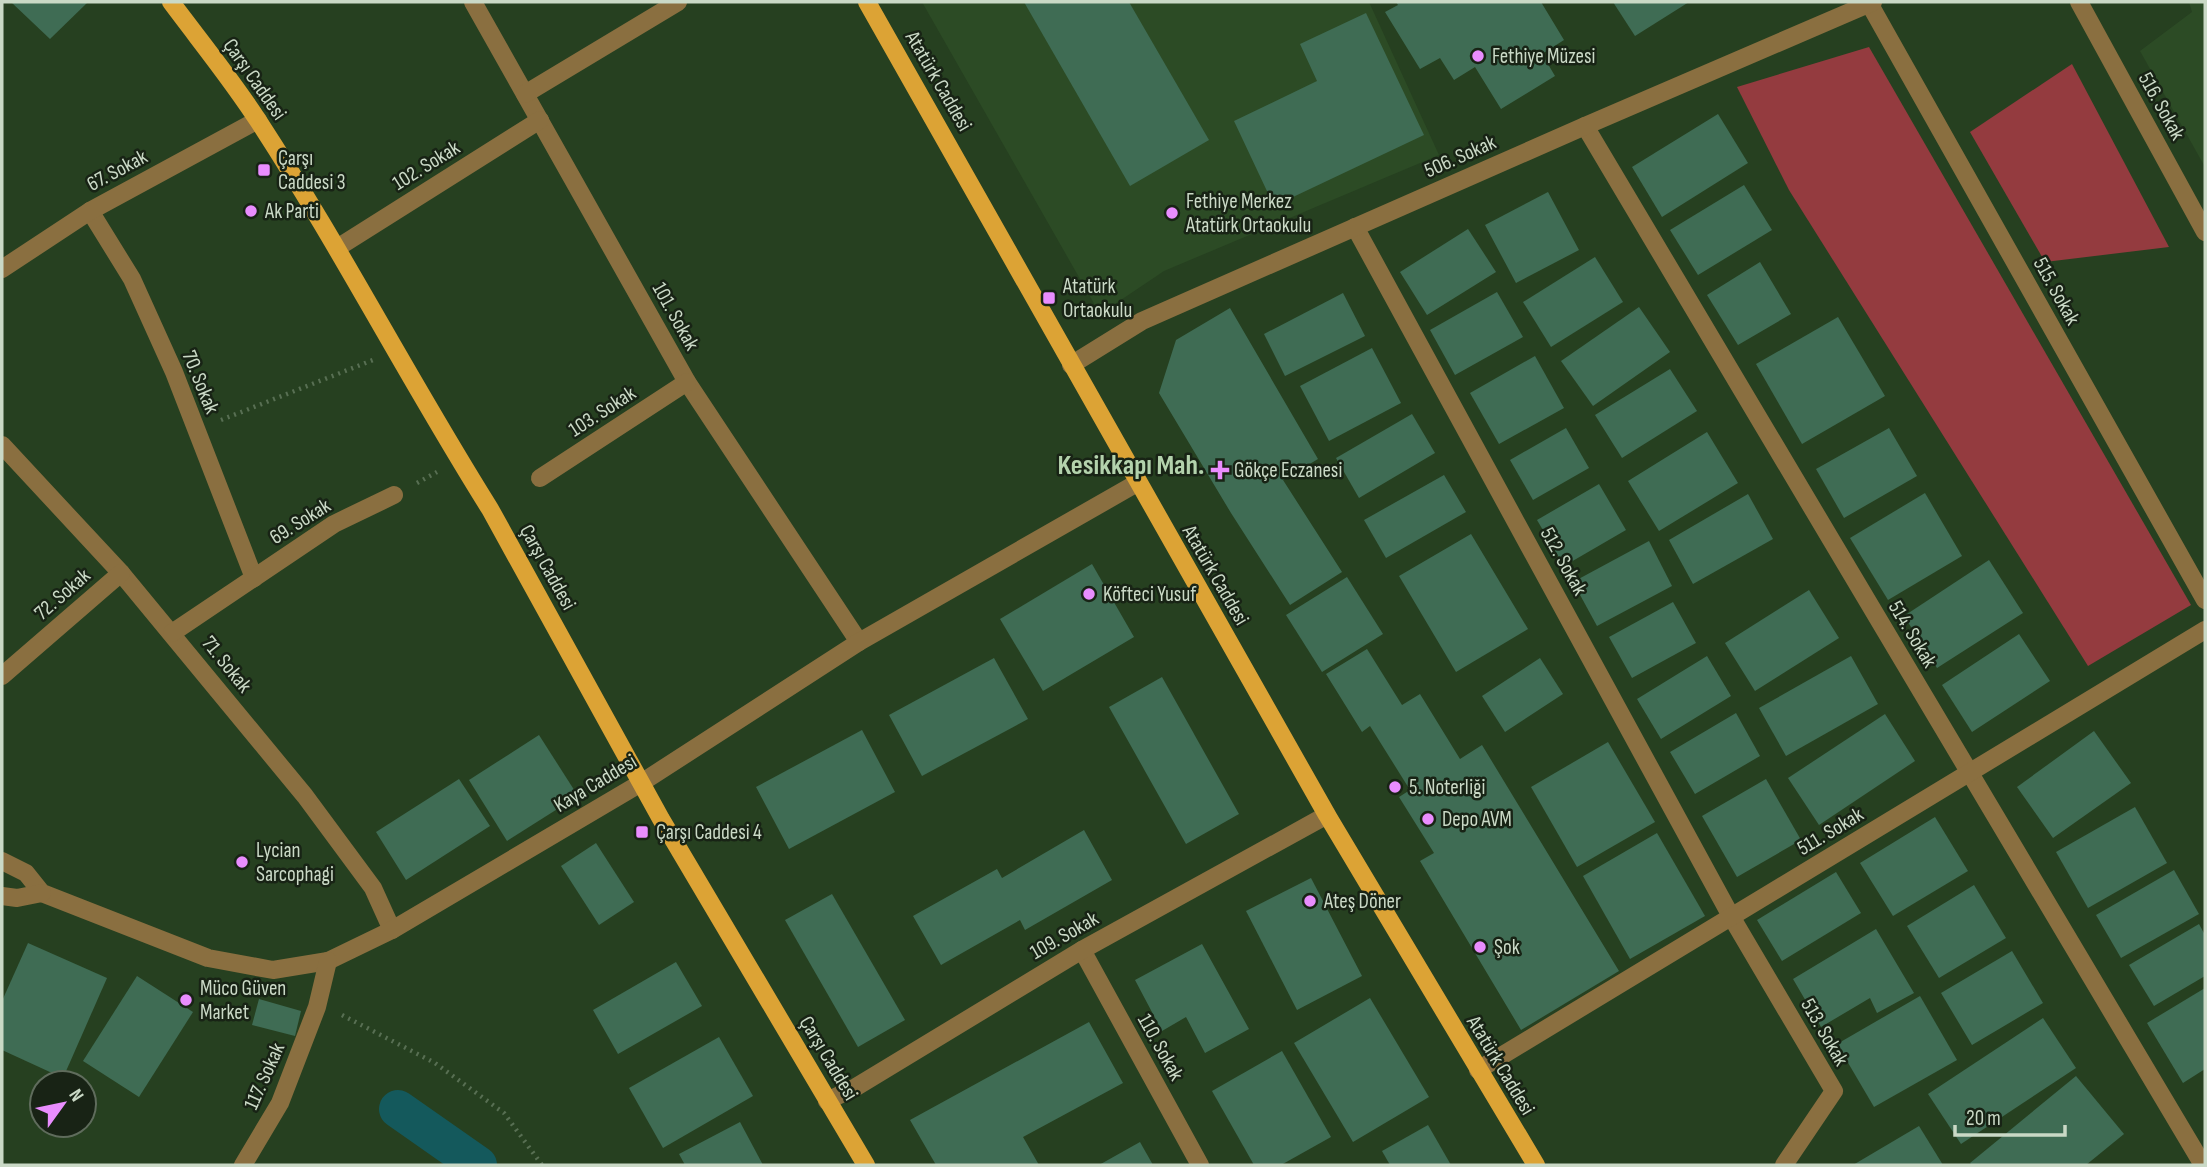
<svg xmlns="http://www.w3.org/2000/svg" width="2207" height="1167" viewBox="0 0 2207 1167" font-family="'Sofia Sans Condensed',sans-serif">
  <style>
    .built { fill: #2c4b25 }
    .green { fill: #943b3f }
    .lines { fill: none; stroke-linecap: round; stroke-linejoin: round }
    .canal { stroke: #14595c; stroke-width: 38 }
    .building { fill: #3f6c54 }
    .path { stroke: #586f53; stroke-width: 4.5; stroke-dasharray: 2 5; stroke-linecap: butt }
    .minor { stroke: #8a6f40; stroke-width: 18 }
    .major { stroke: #dca335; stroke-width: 18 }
    .poi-dot { fill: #e98dfe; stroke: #182315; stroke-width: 2.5 }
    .labels { text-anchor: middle; stroke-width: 5; stroke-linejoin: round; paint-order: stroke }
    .poi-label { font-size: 21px; fill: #cad9c6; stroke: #182315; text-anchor: start }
    .street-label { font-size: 21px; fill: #cad9c6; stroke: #182315 }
    .district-label { font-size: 28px; font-weight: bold; fill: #b3d2ac; stroke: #182315 }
  </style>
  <rect width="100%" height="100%" fill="#264020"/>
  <g class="built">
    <path d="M922,2H1369L1439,155L1164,271L1100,314Z"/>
    <path d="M2189,2H2205V167L2140,51L2192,12Z"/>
  </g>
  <g class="green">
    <path d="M1869,47L2191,605L2088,666L1789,190L1737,87Z"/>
    <path d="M2072,64L2169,247L2045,262L1970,132Z"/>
  </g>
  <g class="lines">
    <path class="canal" d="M398,1109L478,1165"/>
  </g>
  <g class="building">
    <path d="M11,2H88L50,39Z"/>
    <path d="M1024,2H1129L1209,140L1130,186Z"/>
    <path d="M1396,2H1541L1564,40L1542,54L1555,76L1501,109L1475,67L1454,80L1440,58L1420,69L1385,12L1398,5Z"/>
    <path d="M1613,2H1689L1635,36Z"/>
    <path d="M1366,13L1424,135L1274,206L1234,121L1317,81L1300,44Z"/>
    <path d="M1718,114L1748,163L1662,217L1632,167Z"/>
    <path d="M1744,185L1772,230L1698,275L1670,230Z"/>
    <path d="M1548,192L1579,250L1516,283L1485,225Z"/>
    <path d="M1468,229L1496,272L1427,315L1400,272Z"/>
    <path d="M1595,257L1623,302L1551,347L1523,302Z"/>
    <path d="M1760,262L1791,314L1738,345L1707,295Z"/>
    <path d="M1497,292L1523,337L1455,375L1430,330Z"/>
    <path d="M1343,293L1365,336L1285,376L1264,334Z"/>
    <path d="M1639,307L1670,352L1593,406L1561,361Z"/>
    <path d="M1230,308L1318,459L1283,480L1342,572L1290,605L1231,513L1159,393L1176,340Z"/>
    <path d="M1838,317L1885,396L1802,444L1756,364Z"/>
    <path d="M1372,348L1401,403L1329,441L1300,386Z"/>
    <path d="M1535,356L1564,408L1499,444L1470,393Z"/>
    <path d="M1670,369L1697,411L1622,458L1595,415Z"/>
    <path d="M1412,414L1435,453L1359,498L1336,458Z"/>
    <path d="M1566,428L1589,468L1533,500L1510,460Z"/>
    <path d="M1889,428L1917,476L1844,518L1816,469Z"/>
    <path d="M1707,432L1738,483L1659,531L1628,481Z"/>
    <path d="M1444,475L1466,512L1386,558L1364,520Z"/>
    <path d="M1599,484L1626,530L1564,566L1537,520Z"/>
    <path d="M1925,493L1962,556L1888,600L1850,538Z"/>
    <path d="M1748,494L1773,539L1693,584L1669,540Z"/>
    <path d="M1471,534L1528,629L1456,672L1399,576Z"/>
    <path d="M1649,541L1672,586L1597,626L1573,582Z"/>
    <path d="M1989,560L2023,613L1937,668L1904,616Z"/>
    <path d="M1092,564L1134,637L1043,691L1000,619Z"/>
    <path d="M1347,577L1383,634L1322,672L1286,615Z"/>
    <path d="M1809,590L1839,638L1755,691L1725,643Z"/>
    <path d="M1673,602L1696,643L1632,678L1609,637Z"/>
    <path d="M2019,634L2050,681L1972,732L1942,685Z"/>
    <path d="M1367,649L1402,705L1420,694L1460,759L1482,745L1619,971L1521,1030L1420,861L1434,853L1399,797L1410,790L1370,726L1362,732L1326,674Z"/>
    <path d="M1707,656L1731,696L1661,739L1637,699Z"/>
    <path d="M1851,656L1878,704L1786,756L1759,708Z"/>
    <path d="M994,658L1028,719L922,776L889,715Z"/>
    <path d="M1540,658L1563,694L1505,732L1482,696Z"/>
    <path d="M1162,677L1239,814L1186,844L1109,707Z"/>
    <path d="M1736,713L1760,756L1695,794L1670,752Z"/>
    <path d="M1885,714L1915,761L1819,825L1788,778Z"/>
    <path d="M862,730L895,792L789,849L756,787Z"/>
    <path d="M2094,731L2131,783L2053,838L2017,787Z"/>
    <path d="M539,735L578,796L507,841L469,780Z"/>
    <path d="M1608,742L1655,822L1577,867L1531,787Z"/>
    <path d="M459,779L490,826L406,880L376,832Z"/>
    <path d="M1766,779L1801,840L1737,877L1702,816Z"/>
    <path d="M2135,807L2167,863L2088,908L2056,852Z"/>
    <path d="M1935,817L1968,871L1893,916L1860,863Z"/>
    <path d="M1084,830L1112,880L1025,930L1020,920L941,965L913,916L997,869L1002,878Z"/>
    <path d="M1657,833L1705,916L1630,959L1583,876Z"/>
    <path d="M596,843L634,902L599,925L561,866Z"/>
    <path d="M2174,870L2199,914L2121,958L2096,915Z"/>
    <path d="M1836,872L1861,913L1782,961L1757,920Z"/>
    <path d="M1311,878L1362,976L1297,1010L1246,911Z"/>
    <path d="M1974,885L2006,938L1939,978L1907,926Z"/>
    <path d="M832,894L905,1020L858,1047L785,920Z"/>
    <path d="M2199,924L2205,935V976L2154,1006L2129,965Z"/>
    <path d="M1876,929L1914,993L1877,1013L1870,998L1821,1027L1793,979Z"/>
    <path d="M28,943L107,978L63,1078L2,1050V1001Z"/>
    <path d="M1202,944L1249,1029L1205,1053L1186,1017L1162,1031L1135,980Z"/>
    <path d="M2012,951L2043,1003L1972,1045L1941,993Z"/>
    <path d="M676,962L702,1006L618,1054L593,1010Z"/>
    <path d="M137,976L193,1012L139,1097L83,1061Z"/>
    <path d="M2205,988V1069L2183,1083L2147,1023Z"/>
    <path d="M1920,996L1957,1060L1874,1107L1837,1044Z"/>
    <path d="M1370,998L1429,1097L1353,1142L1294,1043Z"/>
    <path d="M259,999L301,1011L295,1036L252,1025Z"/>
    <path d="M2043,1018L2076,1068L1961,1144L1928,1094Z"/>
    <path d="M1089,1022L1123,1083L1023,1137L1039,1165H936L910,1120Z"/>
    <path d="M719,1037L753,1096L663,1148L629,1088Z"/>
    <path d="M1282,1051L1331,1137L1281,1165H1254L1212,1091Z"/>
    <path d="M2076,1076L2124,1134L2086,1165H1972L1970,1163Z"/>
    <path d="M740,1122L763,1165H685L679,1154Z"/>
    <path d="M1428,1125L1451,1165H1390L1382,1151Z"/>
    <path d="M1919,1126L1943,1165H1853Z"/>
    <path d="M1140,1142L1153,1165H1099Z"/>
  </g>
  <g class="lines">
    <g class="path">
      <path d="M221,420L373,360"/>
      <path d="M417,483L437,472"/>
      <path d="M342,1015L435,1063L504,1113L542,1165"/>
    </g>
    <g class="minor">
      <path d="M473,2L687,382L859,642"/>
      <path d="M2079,2L2205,232"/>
      <path d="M1869,3L2205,600"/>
      <path d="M525,94L678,2"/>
      <path d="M1585,126L2203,1165"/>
      <path d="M90,211L132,279L174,372L254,578"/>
      <path d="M1355,227L1732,918L1834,1091L1784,1165"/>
      <path d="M337,248L540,120"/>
      <path d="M2,269L90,211L258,120"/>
      <path d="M1071,365L1142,321L1585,126L1873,2"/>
      <path d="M2,445L121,573L305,796L373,888L392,930"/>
      <path d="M540,478L687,382"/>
      <path d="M172,633L334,524L394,495"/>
      <path d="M2,676L121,573"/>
      <path d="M2,861L26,873L42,893L208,958L273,970L328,961L392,930L641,783L859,642L1137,483"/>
      <path d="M2,896L17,898L42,893"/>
      <path d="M1082,950L1200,1165"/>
      <path d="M1478,1070L2205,630"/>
      <path d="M827,1101L856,1087L1082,950L1327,815"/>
      <path d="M243,1165L280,1103L317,1007L328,961"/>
    </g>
    <g class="major">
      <path d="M171,2C200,41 232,80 259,122C341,248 410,382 490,509L661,819L866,1165"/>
      <path d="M867,2L1327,815L1536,1165"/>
    </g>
  </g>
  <g class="poi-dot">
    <circle cx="1478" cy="56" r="7"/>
    <rect x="257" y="163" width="14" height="14" rx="3.5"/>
    <circle cx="251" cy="211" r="7"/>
    <circle cx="1172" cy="213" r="7"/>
    <rect x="1042" y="291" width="14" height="14" rx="3.5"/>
    <path d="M1216.5 459.5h7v7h7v7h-7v7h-7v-7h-7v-7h7z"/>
    <circle cx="1089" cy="594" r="7"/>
    <circle cx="1395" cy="787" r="7"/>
    <circle cx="1428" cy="819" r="7"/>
    <rect x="635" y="825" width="14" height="14" rx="3.5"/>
    <circle cx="242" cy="862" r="7"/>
    <circle cx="1310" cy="901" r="7"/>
    <circle cx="1480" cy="947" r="7"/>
    <circle cx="186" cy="1000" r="7"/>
  </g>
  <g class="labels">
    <g class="poi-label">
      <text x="1492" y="63">Fethiye Müzesi</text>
      <text x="278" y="165">Çarşı<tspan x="278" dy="24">Caddesi 3</tspan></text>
      <text x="1186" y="208">Fethiye Merkez<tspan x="1186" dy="24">Atatürk Ortaokulu</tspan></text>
      <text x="265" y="218">Ak Parti</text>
      <text x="1063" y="293">Atatürk<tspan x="1063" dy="24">Ortaokulu</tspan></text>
      <text x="1234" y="477">Gökçe Eczanesi</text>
      <text x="1103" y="601">Köfteci Yusuf</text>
      <text x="1409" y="794">5. Noterliği</text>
      <text x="1442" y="826">Depo AVM</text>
      <text x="656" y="839">Çarşı Caddesi 4</text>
      <text x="256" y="857">Lycian<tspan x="256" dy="24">Sarcophagi</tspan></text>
      <text x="1324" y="908">Ateş Döner</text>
      <text x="1494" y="954">Şok</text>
      <text x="200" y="995">Müco Güven<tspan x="200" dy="24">Market</tspan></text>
    </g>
    <g class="street-label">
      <text transform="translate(255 79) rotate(55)" y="7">Çarşı Caddesi</text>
      <text transform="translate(939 81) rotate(60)" y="7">Atatürk Caddesi</text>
      <text transform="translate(2162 106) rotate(61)" y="7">516. Sokak</text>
      <text transform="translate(1460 156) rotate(-24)" y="7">506. Sokak</text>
      <text transform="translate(426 165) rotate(-32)" y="7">102. Sokak</text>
      <text transform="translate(117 170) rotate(-28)" y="7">67. Sokak</text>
      <text transform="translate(2057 291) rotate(61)" y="7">515. Sokak</text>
      <text transform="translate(676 316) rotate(61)" y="7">101. Sokak</text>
      <text transform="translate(201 382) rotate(68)" y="7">70. Sokak</text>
      <text transform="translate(602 411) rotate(-33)" y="7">103. Sokak</text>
      <text transform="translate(300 521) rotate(-32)" y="7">69. Sokak</text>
      <text transform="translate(1564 561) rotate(61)" y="7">512. Sokak</text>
      <text transform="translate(548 567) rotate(61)" y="7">Çarşı Caddesi</text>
      <text transform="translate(1216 575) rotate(60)" y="7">Atatürk Caddesi</text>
      <text transform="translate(62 594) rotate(-41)" y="7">72. Sokak</text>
      <text transform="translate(1913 634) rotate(59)" y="7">514. Sokak</text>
      <text transform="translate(227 664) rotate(51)" y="7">71. Sokak</text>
      <text transform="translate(595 783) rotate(-31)" y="7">Kaya Caddesi</text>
      <text transform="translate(1830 831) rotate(-31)" y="7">511. Sokak</text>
      <text transform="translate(1064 935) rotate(-30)" y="7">109. Sokak</text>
      <text transform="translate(1825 1032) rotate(60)" y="7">513. Sokak</text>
      <text transform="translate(1161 1047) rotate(61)" y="7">110. Sokak</text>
      <text transform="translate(829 1058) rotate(59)" y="7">Çarşı Caddesi</text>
      <text transform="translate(1501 1065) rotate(59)" y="7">Atatürk Caddesi</text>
      <text transform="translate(264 1076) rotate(-66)" y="7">117. Sokak</text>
    </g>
    <g class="district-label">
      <text x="1131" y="474">Kesikkapı Mah.</text>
    </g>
  </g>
  <rect width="2207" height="1167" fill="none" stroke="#cad9c6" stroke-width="7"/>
  <g transform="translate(63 1104) rotate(57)"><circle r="33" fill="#182315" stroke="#5f6c5c" stroke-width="2"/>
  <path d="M0-5L12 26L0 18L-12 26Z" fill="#e98dfe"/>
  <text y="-10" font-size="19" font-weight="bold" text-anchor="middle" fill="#cad9c6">N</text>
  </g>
  <path d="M1955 1125v10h110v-10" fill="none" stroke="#cad9c6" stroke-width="3.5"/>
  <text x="1966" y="1125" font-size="21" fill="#cad9c6" stroke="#182315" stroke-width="5" paint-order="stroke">20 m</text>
</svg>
